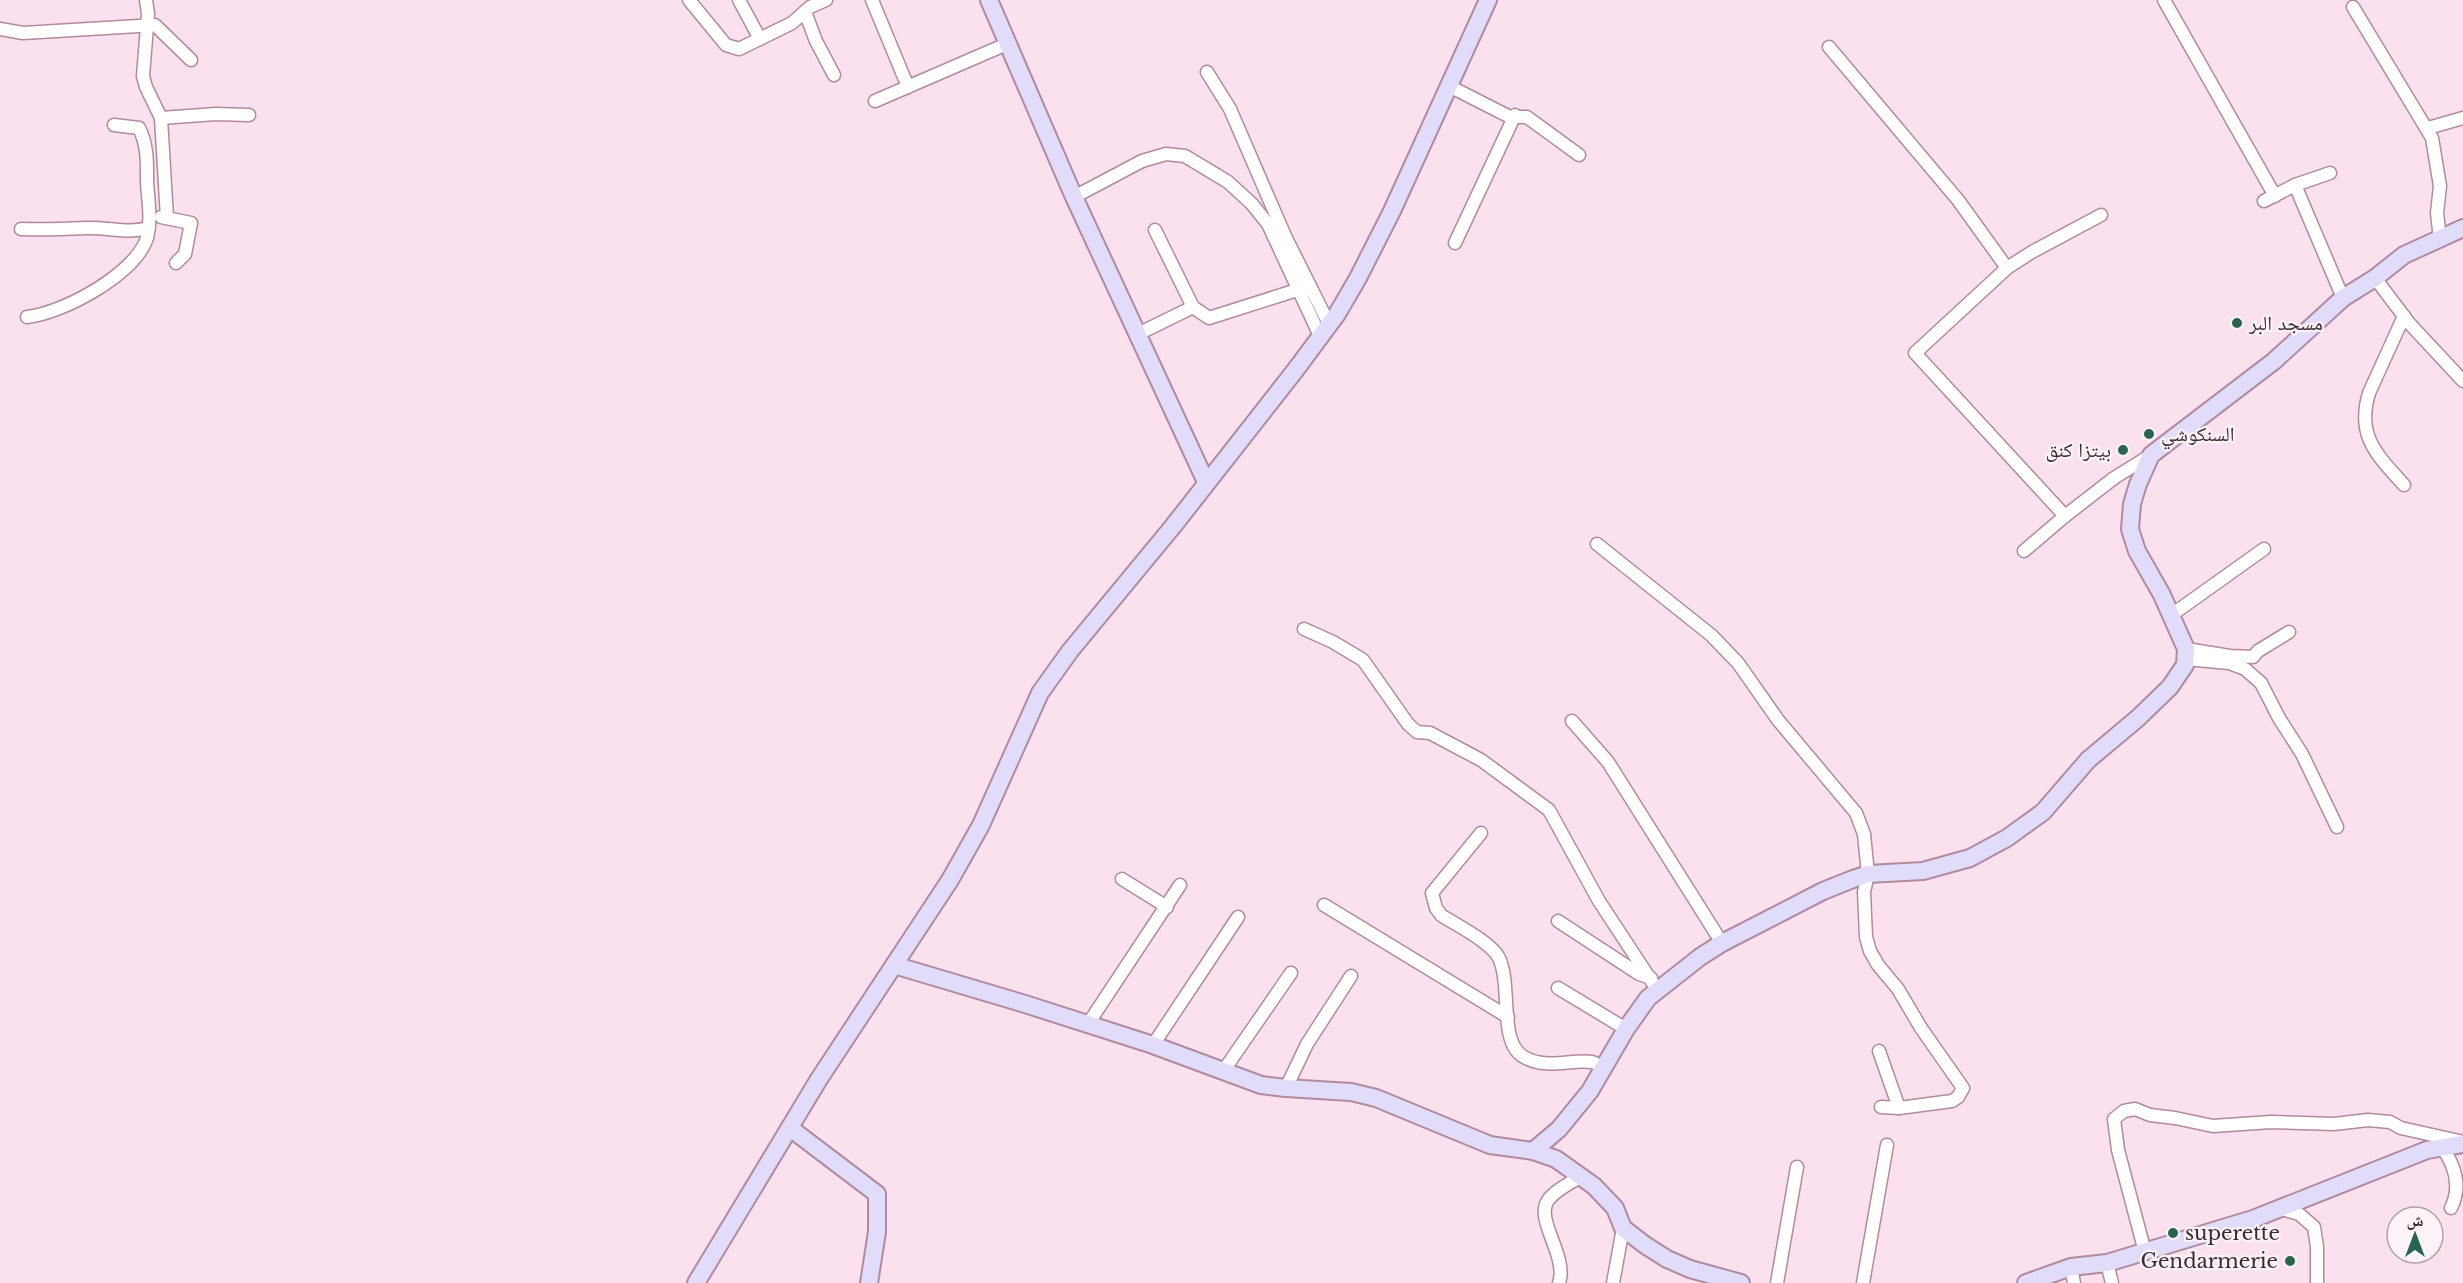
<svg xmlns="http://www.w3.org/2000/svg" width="2463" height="1283" viewBox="0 0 2463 1283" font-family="'Libre Baskerville','Noto Naskh Arabic',serif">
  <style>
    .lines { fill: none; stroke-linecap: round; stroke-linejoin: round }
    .street-casing { stroke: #b18a9e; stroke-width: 15 }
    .secondary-casing { stroke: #b18a9e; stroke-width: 20 }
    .street { stroke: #fff; stroke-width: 12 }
    .secondary { stroke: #e0dcfa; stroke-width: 16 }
    .poi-dot { fill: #28644f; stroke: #fcf3f8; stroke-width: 2 }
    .labels { text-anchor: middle; stroke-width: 4.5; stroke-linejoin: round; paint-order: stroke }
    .poi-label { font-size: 20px; fill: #3b2b33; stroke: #fcf3f8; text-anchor: start }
  </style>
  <rect width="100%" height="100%" fill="#fbe1ed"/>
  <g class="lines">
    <defs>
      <g id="street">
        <path d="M146,0L148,14L143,76L146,87L161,118L167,218"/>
        <path d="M689,0L726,45L739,49L792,23L810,7L826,0"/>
        <path d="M739,0L760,39"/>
        <path d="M872,0L908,87"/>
        <path d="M2164,0L2275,196"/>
        <path d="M2353,7L2432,138L2440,186L2437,213L2440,239"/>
        <path d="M805,12L816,41L834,75"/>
        <path d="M0,29L23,33L155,25L191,60"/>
        <path d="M1829,47L1958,200L2007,268"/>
        <path d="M1207,72L1230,109L1285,236L1329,324"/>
        <path d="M1449,86L1510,117H1527L1579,155"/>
        <path d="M875,101L1009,43"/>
        <path d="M161,118L216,114L249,115"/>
        <path d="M2428,128L2463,118"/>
        <path d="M2295,185L2343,298"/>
        <path d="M1074,197L1142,161L1166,154L1185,156L1228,182L1252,204L1268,224L1320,336"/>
        <path d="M2264,201L2295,185L2330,173"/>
        <path d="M161,217L191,223L185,254L176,263"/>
        <path d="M21,229C43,230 65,229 87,228C108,227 128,234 148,228"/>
        <path d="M1155,230L1193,307L1209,318L1297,290H1305"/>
        <path d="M1455,243L1515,115"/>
        <path d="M2375,278L2409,323L2463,381"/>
        <path d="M2404,316L2369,393C2356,436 2377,455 2404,485"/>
        <path d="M27,317C64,313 135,274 147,238C152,219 148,201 147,182C147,163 148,146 139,128L114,125"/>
        <path d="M1138,334L1193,307"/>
        <path d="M2065,516L1915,353L2007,268L2032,252L2101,215"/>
        <path d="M1597,544L1711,635L1738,663L1778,720L1856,813L1864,834L1868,874L1864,892L1866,937L1870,951L1878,965L1898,989L1921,1028L1963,1088L1958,1097L1952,1101L1899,1108L1881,1107"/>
        <path d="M2024,551L2065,516L2114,478L2151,455"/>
        <path d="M2170,616L2264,549"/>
        <path d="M1304,629L1333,642L1363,660L1408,724L1417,732L1430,733L1481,760L1549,810L1599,901L1658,991"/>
        <path d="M2186,649L2230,656L2253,657L2258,651L2289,632"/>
        <path d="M2186,659L2229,663L2245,669L2261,683L2279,718L2302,754L2337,827"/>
        <path d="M1572,721L1608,762L1722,943"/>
        <path d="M1481,833L1432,893L1436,908L1441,915C1456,925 1491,942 1499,958C1512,985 1498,1043 1524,1057C1547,1070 1570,1059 1592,1062C1596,1063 1601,1066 1604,1068"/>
        <path d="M1122,879L1167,907"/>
        <path d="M1324,905L1508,1017"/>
        <path d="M1558,921L1639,974L1651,978"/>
        <path d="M1558,988L1626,1029"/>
        <path d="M1088,1024L1180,885"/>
        <path d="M1153,1045L1238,917"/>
        <path d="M1879,1051L1899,1108"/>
        <path d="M1224,1070L1291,973"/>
        <path d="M1286,1088L1307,1044L1351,976"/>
        <path d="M2441,1146C2455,1165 2462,1186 2451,1208"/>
        <path d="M2282,1209L2299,1214L2314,1227L2317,1247V1283"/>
        <path d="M2145,1252L2118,1150L2114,1119L2124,1111L2135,1109L2150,1115L2175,1118L2213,1126L2271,1122L2334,1124L2368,1120L2390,1122L2401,1128L2463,1142"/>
        <path d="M2107,1263L2112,1283"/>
        <path d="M2071,1267L2074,1283"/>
        <path d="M1559,1283C1568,1257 1536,1221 1547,1202C1553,1191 1571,1183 1581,1176"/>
        <path d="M1613,1283L1623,1228"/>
        <path d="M1777,1283L1797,1167"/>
        <path d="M1863,1283L1887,1145"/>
      </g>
      <g id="secondary">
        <path d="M989,0L1074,197L1206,482"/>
        <path d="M894,965L1025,1004L1153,1045L1261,1085L1286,1088L1351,1092L1376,1098L1490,1145L1533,1151L1556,1159L1594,1186L1615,1208L1623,1228L1645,1245L1667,1259L1690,1269L1741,1283"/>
        <path d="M790,1128L877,1194V1232L869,1283"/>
        <path d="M1533,1151L1559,1129L1590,1091L1626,1029L1648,998L1700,957L1722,943L1823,891L1853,879L1868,874L1923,871L1970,858L2007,838L2043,812L2088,760L2138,718L2170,687L2185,665L2186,649L2162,595L2137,551L2130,529L2132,504L2138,484L2151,455L2274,361L2343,298L2375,278L2404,255L2463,228"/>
        <path d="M696,1283L819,1079L950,880L981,825L1040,693L1070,651L1174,525L1297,368L1337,314L1358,278L1392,211L1488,0"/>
        <path d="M2026,1283L2071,1267L2107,1263L2253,1219L2427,1150L2463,1144"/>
      </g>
    </defs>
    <use href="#street" class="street-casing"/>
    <use href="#secondary" class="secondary-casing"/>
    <use href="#street" class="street"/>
    <use href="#secondary" class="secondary"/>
  </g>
  <g class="poi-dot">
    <circle cx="2237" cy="323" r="6"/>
    <circle cx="2149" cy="434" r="6"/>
    <circle cx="2123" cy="450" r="6"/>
    <circle cx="2173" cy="1233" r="6"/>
    <circle cx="2290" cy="1261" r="6"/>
  </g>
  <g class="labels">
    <g class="poi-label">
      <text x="2249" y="330">مسجد البر</text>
      <text x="2161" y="441">السنكوشي</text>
      <text x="2111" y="457" text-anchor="end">بيتزا كنق</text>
      <text x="2185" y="1240">superette</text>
      <text x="2278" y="1268" text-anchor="end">Gendarmerie</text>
    </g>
  </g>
  <g transform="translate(2415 1235)"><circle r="28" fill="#fcf3f8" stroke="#afa3a9" stroke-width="1.5"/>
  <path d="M0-4.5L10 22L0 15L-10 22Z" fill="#28644f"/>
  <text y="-9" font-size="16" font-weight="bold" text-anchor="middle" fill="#3b2b33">ش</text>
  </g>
</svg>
